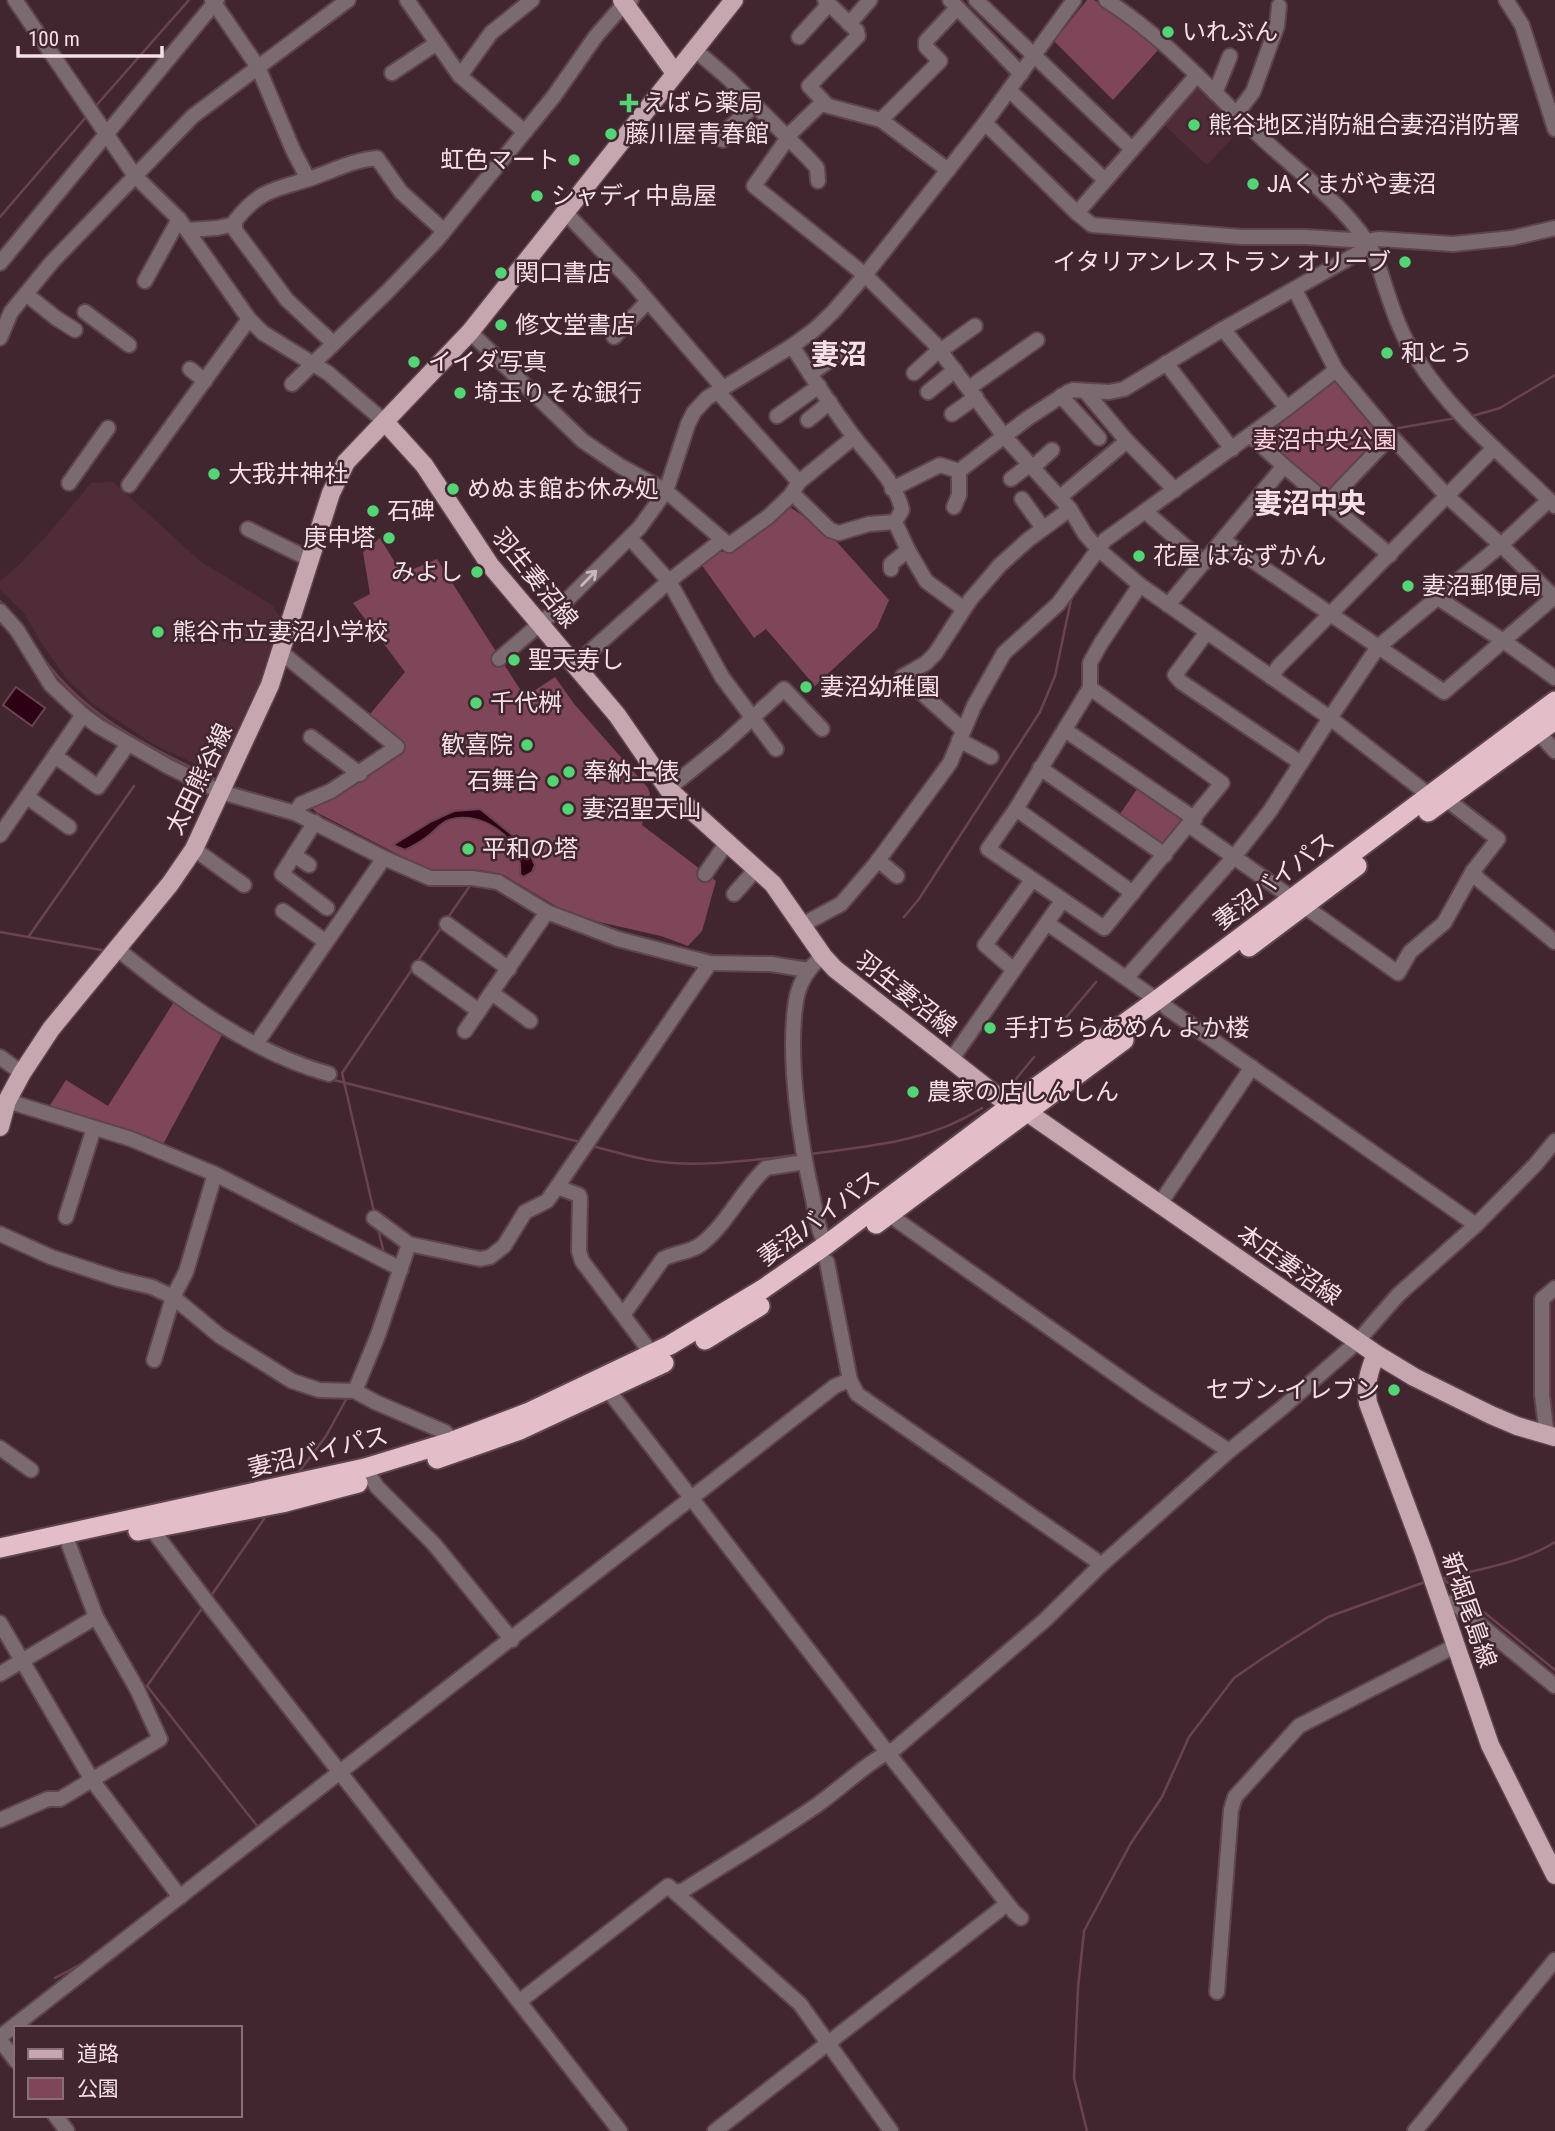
<svg xmlns="http://www.w3.org/2000/svg" width="1555" height="2131" viewBox="0 0 1555 2131" font-family="'Roboto Condensed','Noto Sans JP',sans-serif">
  <style>
    .built { fill: #4f2c38 }
    .green { fill: #7f4559 }
    .water { fill: #2e0013; stroke: #694352; stroke-width: 2 }
    .lines { fill: none; stroke-linecap: round; stroke-linejoin: round }
    .stream { stroke: #694352; stroke-width: 2.5 }
    .minor-casing { stroke: #5e444c; stroke-width: 18 }
    .major-casing { stroke: #5e444c; stroke-width: 21 }
    .highway-casing { stroke: #5e444c; stroke-width: 23 }
    .minor { stroke: #7b6b70; stroke-width: 14 }
    .major { stroke: #c6a6af; stroke-width: 18 }
    .highway { stroke: #e3bec8; stroke-width: 19 }
    .oneway { stroke: #cab7bd }
    .poi-dot { fill: #51d674; stroke: #42262f; stroke-width: 2.5 }
    .labels { text-anchor: middle; stroke-width: 5; stroke-linejoin: round; paint-order: stroke }
    .poi-label { font-size: 24px; fill: #f4e0e6; stroke: #42262f; text-anchor: start }
    .park-label { font-size: 24px; fill: #fed1de; stroke: #42262f }
    .street-label { font-size: 24px; fill: #f4e0e6; stroke: #42262f }
    .quarter-label { font-size: 28px; font-weight: bold; fill: #f4e0e6; stroke: #42262f }
  </style>
  <rect width="100%" height="100%" fill="#42262f"/>
  <g class="built">
    <path d="M1199,83L1244,125L1207,165L1162,123Z"/>
    <path d="M113,482L200,561L272,605L284,623L268,669L221,776L155,745L93,704L66,678L40,641L24,613L0,590V581L18,566L50,532L91,483Z"/>
    <path d="M1555,1294V1427L1549,1426L1547,1302Z"/>
  </g>
  <g class="green">
    <path d="M1087,0H1094L1133,23L1160,48L1113,100L1054,41Z"/>
    <path d="M1334,380L1387,436L1327,499L1261,440Z"/>
    <path d="M788,506L828,532L889,600L877,628L815,686L766,629L754,638L701,564L714,552H725Z"/>
    <path d="M380,538L402,574L437,559L523,694L528,695L555,677L575,705L648,788L650,794L642,825L716,881L702,931L688,946L661,936L599,922L559,908L504,875L481,870L426,869L316,812L310,806L368,775L402,749L366,719L405,672L353,603L370,594L363,552Z"/>
    <path d="M1139,786L1188,820L1162,849L1118,817Z"/>
    <path d="M174,1002L223,1033L161,1148L47,1110L66,1080L108,1106Z"/>
  </g>
  <g class="water">
    <path d="M16,687L45,708L32,726L3,705Z"/>
    <path d="M480,809L527,847L535,865L532,872L523,877L520,874C524,839 481,809 449,820C440,823 436,830 428,836C421,842 413,846 405,850L393,845L432,821L454,811Z"/>
  </g>
  <g class="lines">
    <g class="stream">
      <path d="M94,108L189,0"/>
      <path d="M0,217L87,116"/>
      <path d="M1469,417L1500,408L1555,375"/>
      <path d="M1393,429L1456,418"/>
      <path d="M1266,433L1281,428L1359,435L1380,431"/>
      <path d="M1108,547L1136,526"/>
      <path d="M0,601L17,619"/>
      <path d="M34,645C78,714 145,745 217,780"/>
      <path d="M229,786L293,805"/>
      <path d="M331,823L394,855"/>
      <path d="M513,883L532,894"/>
      <path d="M904,917L919,899L1040,712L1055,676L1072,595"/>
      <path d="M447,919L469,887"/>
      <path d="M611,929L645,939"/>
      <path d="M0,932L107,951"/>
      <path d="M29,936L134,786"/>
      <path d="M689,950L716,956"/>
      <path d="M751,957L808,961"/>
      <path d="M417,962L443,925"/>
      <path d="M1058,1027L1096,982"/>
      <path d="M330,1079L580,1142"/>
      <path d="M1016,1079L1034,1057"/>
      <path d="M592,1146C613,1151 634,1158 655,1161C697,1168 754,1160 797,1155"/>
      <path d="M810,1154C870,1146 929,1142 982,1108"/>
      <path d="M374,1212L342,1073L413,968"/>
      <path d="M378,1229L384,1253"/>
      <path d="M299,1472L326,1436L348,1396"/>
      <path d="M1442,1578L1555,1670"/>
      <path d="M1439,1579C1476,1570 1522,1563 1555,1542"/>
      <path d="M211,1596L266,1516"/>
      <path d="M203,1607L147,1686L258,1827L246,1837"/>
      <path d="M55,1978L83,1963"/>
      <path d="M1087,2131L1074,2078L1078,1988L1084,1931L1131,1843L1162,1797L1189,1737L1234,1678L1263,1658L1328,1617L1425,1582"/>
    </g>
    <defs>
      <g id="minor">
        <path d="M15,0L135,176L179,219L249,319L263,333L328,373L385,422"/>
        <path d="M212,0L258,67L293,150L308,179"/>
        <path d="M407,0L460,76L525,132"/>
        <path d="M825,0L857,31L858,36L809,86L826,104"/>
        <path d="M950,0L1021,74"/>
        <path d="M976,0L1132,149"/>
        <path d="M1106,0C1166,38 1213,93 1265,141C1300,173 1340,202 1367,242C1376,255 1380,271 1385,286C1393,311 1402,337 1417,359C1453,416 1508,459 1555,506"/>
        <path d="M1506,0L1522,25L1555,129"/>
        <path d="M849,24L870,0"/>
        <path d="M799,37L829,4"/>
        <path d="M694,49L729,79L809,159L817,168L818,181"/>
        <path d="M392,73L437,43"/>
        <path d="M460,76L491,33L532,0"/>
        <path d="M1009,90L1105,180"/>
        <path d="M1215,93L1230,56"/>
        <path d="M1237,113L1253,92L1277,26L1279,6"/>
        <path d="M881,120L940,61L926,47V41L957,8"/>
        <path d="M985,123L1077,213L1092,225L1242,237H1306L1367,241L1379,239L1453,244L1512,238L1555,228"/>
        <path d="M723,140L729,128L755,105"/>
        <path d="M948,170L881,120L821,104L792,132L754,186L865,275L934,343L1004,436L1070,509L1085,534L1098,549L1140,585L1330,718L1429,795"/>
        <path d="M566,213L630,280L723,388"/>
        <path d="M1077,213L1197,75"/>
        <path d="M187,230L217,228L235,224"/>
        <path d="M0,263L217,0"/>
        <path d="M145,281L179,219"/>
        <path d="M26,294L56,318L75,330"/>
        <path d="M85,312L129,345"/>
        <path d="M1223,329L1287,408"/>
        <path d="M470,332L583,441L620,466L666,491L729,545L769,516L791,495L799,482L854,437"/>
        <path d="M614,337L648,301"/>
        <path d="M0,338L11,312L52,262L193,116L348,0"/>
        <path d="M333,343L287,300L235,230V221C243,211 252,201 263,195C277,187 294,184 309,179C333,171 352,160 377,158L401,192L442,229V234"/>
        <path d="M792,346C812,377 832,408 854,437C871,459 896,482 902,510L895,522L908,550L926,581L964,609"/>
        <path d="M940,351L975,326"/>
        <path d="M1166,363L1232,449"/>
        <path d="M190,369L205,381"/>
        <path d="M914,373L939,350"/>
        <path d="M810,374L846,349"/>
        <path d="M292,384L387,292L436,241L554,96L596,36L624,4L631,0"/>
        <path d="M969,388L1037,340"/>
        <path d="M1085,391L1127,441L1175,490"/>
        <path d="M718,392L799,482"/>
        <path d="M928,392L955,370"/>
        <path d="M1061,396L1099,438"/>
        <path d="M952,414L976,397"/>
        <path d="M777,416L819,386"/>
        <path d="M808,420L830,402"/>
        <path d="M1250,435L1284,466L1390,555"/>
        <path d="M1032,468L1052,450"/>
        <path d="M1011,479L1029,465"/>
        <path d="M69,483L108,428"/>
        <path d="M129,485L249,319"/>
        <path d="M892,489L940,465L959,471L1028,418L1068,392L1073,390L1109,392L1124,389L1223,329L1360,252L1367,241"/>
        <path d="M792,493L830,530L839,533L869,524L895,522"/>
        <path d="M1060,497L1127,441"/>
        <path d="M1022,499L1043,528"/>
        <path d="M1327,503L1391,436"/>
        <path d="M954,507L959,495V471"/>
        <path d="M1146,512L1204,563"/>
        <path d="M248,529L311,560"/>
        <path d="M630,538L669,581L722,677L776,749"/>
        <path d="M1224,541L1444,692L1554,597L1501,545L1447,496L1391,436L1336,370"/>
        <path d="M891,569V564L908,550"/>
        <path d="M1438,598L1505,642L1555,678"/>
        <path d="M1168,605L1284,466"/>
        <path d="M0,611L17,630L51,685L83,715L98,726L169,767L221,792L295,813L384,858L430,878H472L498,882L547,912L618,939L710,963L771,964L808,970"/>
        <path d="M1207,632L1175,675L1181,682L1301,763"/>
        <path d="M282,653L397,747L331,791L301,804L295,813"/>
        <path d="M499,659L562,605L640,527L666,491L688,424L694,412L707,398L792,346L814,330L833,312L865,275L985,123L1074,0"/>
        <path d="M575,665L669,581L722,540"/>
        <path d="M1271,677L1279,666L1494,448"/>
        <path d="M1090,688L1222,783L1104,928L988,849L1016,809L1090,688V663L1101,643L1140,585"/>
        <path d="M963,730L903,676L926,663L935,654L970,600L1000,565L1029,539L1070,509"/>
        <path d="M1065,730L1195,819"/>
        <path d="M1538,732L1555,751"/>
        <path d="M311,737L360,774"/>
        <path d="M959,740L991,757"/>
        <path d="M55,756L98,787L128,744"/>
        <path d="M1040,768L1165,855"/>
        <path d="M668,789L725,743L784,689L822,729"/>
        <path d="M27,797L69,827"/>
        <path d="M1016,809L1133,893"/>
        <path d="M315,822L282,874L327,908"/>
        <path d="M1190,826L1292,898"/>
        <path d="M0,835L83,715"/>
        <path d="M194,849L244,885"/>
        <path d="M294,855L309,865"/>
        <path d="M878,860L897,876"/>
        <path d="M1473,871L1478,879L1555,942"/>
        <path d="M705,874L728,841"/>
        <path d="M734,894L757,868"/>
        <path d="M1304,906L1398,973L1410,952L1444,923L1473,871L1498,839L1446,799"/>
        <path d="M283,911L326,942"/>
        <path d="M1047,923L1157,1000"/>
        <path d="M447,924L509,969"/>
        <path d="M802,925L841,904L877,862L950,763L974,706L1004,653L1058,604L1105,540L1287,408L1336,370L1295,290"/>
        <path d="M116,948C179,999 250,1052 329,1074"/>
        <path d="M823,956C808,968 799,982 796,1001C787,1058 800,1142 813,1199C816,1214 818,1231 826,1245"/>
        <path d="M419,968L479,1011"/>
        <path d="M1014,970L985,945L1032,880"/>
        <path d="M1126,978L1234,857L1270,811L1330,718L1378,647L1501,545L1549,500"/>
        <path d="M492,993L530,1021"/>
        <path d="M1167,1008L1476,1225"/>
        <path d="M465,1031L547,912"/>
        <path d="M256,1044L384,858"/>
        <path d="M0,1057L22,1073"/>
        <path d="M951,1060L1062,901"/>
        <path d="M7,1101L131,1139L215,1174L401,1269"/>
        <path d="M557,1187L579,1195L580,1198L579,1251L582,1261L652,1354"/>
        <path d="M1159,1205L1252,1067"/>
        <path d="M891,1213L898,1221L1146,1396L1229,1451"/>
        <path d="M66,1217L94,1128"/>
        <path d="M374,1218L409,1244"/>
        <path d="M0,1234L51,1257L118,1279L152,1287L173,1297L220,1336L292,1381L319,1390L355,1391L375,1402L445,1432L453,1441"/>
        <path d="M827,1262L850,1380L857,1394L1094,1559L1100,1566"/>
        <path d="M623,1315L663,1259C675,1252 689,1253 700,1245C724,1228 743,1189 766,1168L805,1162"/>
        <path d="M154,1360L173,1297L186,1272L215,1174"/>
        <path d="M608,1390L887,1752L1014,1912L1021,1918"/>
        <path d="M355,1391L378,1335L409,1244L480,1259L490,1257L504,1246L525,1212L547,1201L557,1187L710,963"/>
        <path d="M1547,1436L1542,1395V1299L1555,1288"/>
        <path d="M0,1448L31,1470"/>
        <path d="M365,1468L377,1487L434,1544L512,1640"/>
        <path d="M151,1519L157,1536L210,1606L620,2131"/>
        <path d="M1440,1601L1455,1604L1555,1686"/>
        <path d="M0,1623L92,1780L180,1897"/>
        <path d="M0,1674L96,1617"/>
        <path d="M0,1820L48,1799H60L160,1739L137,1689L96,1617L69,1545"/>
        <path d="M676,1892L684,1890C728,1862 774,1835 817,1805C841,1788 870,1760 896,1748L1045,1620L1100,1566L1229,1451L1282,1408L1357,1342L1398,1295L1476,1225L1535,1165L1555,1141"/>
        <path d="M1217,1992L1231,1810L1235,1797L1299,1726L1455,1646"/>
        <path d="M520,2001L668,1886L800,2004L891,2131"/>
        <path d="M0,2037L835,1386L850,1380"/>
        <path d="M0,2040L16,2061"/>
        <path d="M55,2115L67,2131"/>
        <path d="M715,2131L1007,1904"/>
        <path d="M1415,2131L1555,1960"/>
      </g>
      <g id="major">
        <path d="M622,0L675,73"/>
        <path d="M385,422L424,465L490,565L617,715L668,789L773,884L823,956L835,969L1010,1106L1027,1112L1376,1354L1414,1377L1491,1415L1517,1426L1555,1437"/>
        <path d="M0,1127L7,1101L22,1073L51,1029L170,884L194,849L270,685L331,493L346,462L470,332L734,0"/>
        <path d="M1376,1354C1369,1371 1365,1384 1368,1403L1424,1553L1490,1745L1555,1875"/>
      </g>
      <g id="highway">
        <path d="M1428,812L1555,720"/>
        <path d="M1249,947L1357,866"/>
        <path d="M876,1224L1124,1040"/>
        <path d="M705,1340L760,1306"/>
        <path d="M437,1459L520,1430L664,1363"/>
        <path d="M138,1531L282,1503L358,1483"/>
        <path d="M0,1548L365,1468L453,1441L527,1413L670,1345L763,1289L826,1245L1010,1106L1157,1000L1555,701"/>
      </g>
    </defs>
    <use href="#minor" class="minor-casing"/>
    <use href="#major" class="major-casing"/>
    <use href="#highway" class="highway-casing"/>
    <use href="#minor" class="minor"/>
    <use href="#major" class="major"/>
    <use href="#highway" class="highway"/>
  </g>
  <defs><path id="oneway-shaft" d="M-6 0H5M1.5-3L5.5 0L1.5 3" fill="none" stroke-width="1.6" stroke-linecap="round" stroke-linejoin="round" transform="scale(1.75)"/></defs>
  <use class="oneway" href="#oneway-shaft" transform="translate(589 578) rotate(-45)"/>
  <g class="poi-dot">
    <circle cx="1168" cy="32" r="7"/>
    <path d="M625.5 92.5h7v7h7v7h-7v7h-7v-7h-7v-7h7z"/>
    <circle cx="1194" cy="125" r="7"/>
    <circle cx="611" cy="134" r="7"/>
    <circle cx="574" cy="160" r="7"/>
    <circle cx="1253" cy="184" r="7"/>
    <circle cx="537" cy="196" r="7"/>
    <circle cx="1405" cy="262" r="7"/>
    <circle cx="501" cy="273" r="7"/>
    <circle cx="501" cy="325" r="7"/>
    <circle cx="1387" cy="353" r="7"/>
    <circle cx="414" cy="362" r="7"/>
    <circle cx="460" cy="393" r="7"/>
    <circle cx="214" cy="474" r="7"/>
    <circle cx="453" cy="489" r="7"/>
    <circle cx="373" cy="511" r="7"/>
    <circle cx="389" cy="538" r="7"/>
    <circle cx="1139" cy="556" r="7"/>
    <circle cx="477" cy="572" r="7"/>
    <circle cx="1408" cy="586" r="7"/>
    <circle cx="158" cy="632" r="7"/>
    <circle cx="514" cy="660" r="7"/>
    <circle cx="806" cy="687" r="7"/>
    <circle cx="476" cy="703" r="7"/>
    <circle cx="527" cy="745" r="7"/>
    <circle cx="569" cy="772" r="7"/>
    <circle cx="553" cy="781" r="7"/>
    <circle cx="568" cy="809" r="7"/>
    <circle cx="468" cy="849" r="7"/>
    <circle cx="990" cy="1028" r="7"/>
    <circle cx="913" cy="1092" r="7"/>
    <circle cx="1394" cy="1390" r="7"/>
  </g>
  <g class="labels">
    <g class="poi-label">
      <text x="1182" y="40">いれぶん</text>
      <text x="643" y="111">えばら薬局</text>
      <text x="1208" y="133">熊谷地区消防組合妻沼消防署</text>
      <text x="625" y="142">藤川屋青春館</text>
      <text x="560" y="168" text-anchor="end">虹色マート</text>
      <text x="1267" y="192">JAくまがや妻沼</text>
      <text x="551" y="204">シャディ中島屋</text>
      <text x="1391" y="270" text-anchor="end">イタリアンレストラン オリーブ</text>
      <text x="515" y="281">関口書店</text>
      <text x="515" y="333">修文堂書店</text>
      <text x="1401" y="361">和とう</text>
      <text x="428" y="370">イイダ写真</text>
      <text x="474" y="401">埼玉りそな銀行</text>
      <text x="228" y="482">大我井神社</text>
      <text x="467" y="497">めぬま館お休み処</text>
      <text x="387" y="519">石碑</text>
      <text x="375" y="546" text-anchor="end">庚申塔</text>
      <text x="1153" y="564">花屋 はなずかん</text>
      <text x="463" y="580" text-anchor="end">みよし</text>
      <text x="1422" y="594">妻沼郵便局</text>
      <text x="172" y="640">熊谷市立妻沼小学校</text>
      <text x="528" y="668">聖天寿し</text>
      <text x="820" y="695">妻沼幼稚園</text>
      <text x="490" y="711">千代桝</text>
      <text x="513" y="753" text-anchor="end">歓喜院</text>
      <text x="583" y="780">奉納土俵</text>
      <text x="539" y="789" text-anchor="end">石舞台</text>
      <text x="582" y="817">妻沼聖天山</text>
      <text x="482" y="857">平和の塔</text>
      <text x="1004" y="1036">手打ちらあめん よか楼</text>
      <text x="927" y="1100">農家の店しんしん</text>
      <text x="1380" y="1398" text-anchor="end">セブン-イレブン</text>
    </g>
    <g class="park-label">
      <text x="1325" y="448">妻沼中央公園</text>
    </g>
    <g class="street-label">
      <text transform="translate(535 578) rotate(51)" y="8">羽生妻沼線</text>
      <text transform="translate(199 779) rotate(-64)" y="8">太田熊谷線</text>
      <text transform="translate(1274 881) rotate(-37)" y="8">妻沼バイパス</text>
      <text transform="translate(906 994) rotate(38)" y="8">羽生妻沼線</text>
      <text transform="translate(819 1218) rotate(-36)" y="8">妻沼バイパス</text>
      <text transform="translate(1289 1265) rotate(35)" y="8">本庄妻沼線</text>
      <text transform="translate(318 1452) rotate(-14)" y="8">妻沼バイパス</text>
      <text transform="translate(1469 1610) rotate(71)" y="8">新堀尾島線</text>
    </g>
    <g class="quarter-label">
      <text x="839" y="364">妻沼</text>
      <text x="1310" y="513">妻沼中央</text>
    </g>
  </g>
  <rect x="14" y="2026" width="228" height="91" fill="#42262f" stroke="#897078" stroke-width="2"/>
  <rect x="28" y="2049" width="35" height="10" fill="#c6a6af" stroke="#897078" stroke-width="2"/>
  <text x="77" y="2061" font-size="21" fill="#f4e0e6">道路</text>
  <rect x="28" y="2078" width="35" height="21" fill="#7f4559" stroke="#897078" stroke-width="2"/>
  <text x="77" y="2096" font-size="21" fill="#f4e0e6">公園</text>
  <path d="M18 46v10h144v-10" fill="none" stroke="#f4e0e6" stroke-width="3.5"/>
  <text x="28" y="46" font-size="21" fill="#f4e0e6" stroke="#42262f" stroke-width="5" paint-order="stroke">100 m</text>
</svg>
